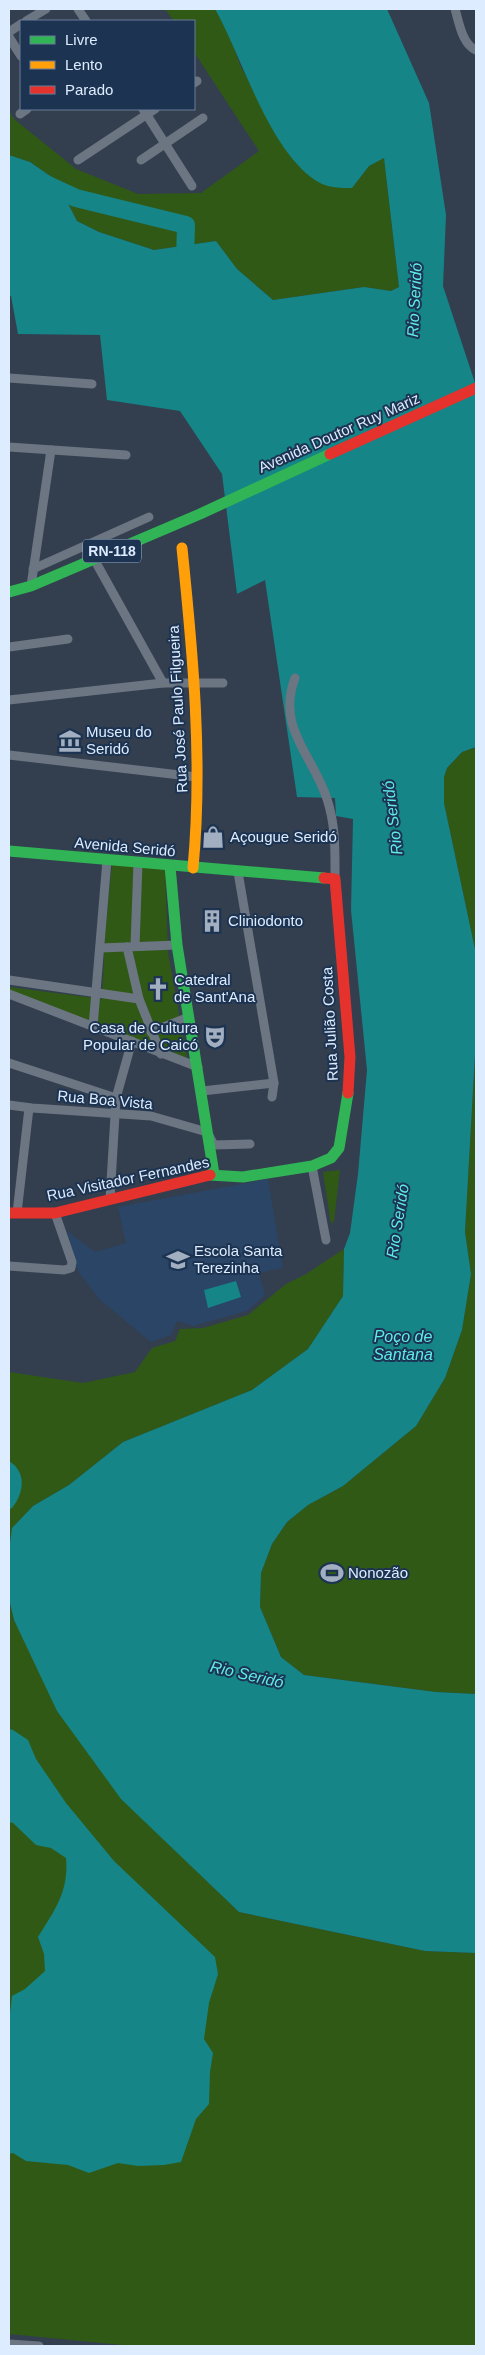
<svg xmlns="http://www.w3.org/2000/svg" width="485" height="2355" viewBox="0 0 485 2355" font-family="Arial,sans-serif">
  <style>
    .built { fill: #2b4567 }
    .green { fill: #305915 }
    .water { fill: #158587 }
    .lines { fill: none; stroke-linecap: round; stroke-linejoin: round }
    .river { stroke: #158587; stroke-width: 18 }
    .street { stroke: #6c7582; stroke-width: 9 }
    .fast { stroke: #30b455; stroke-width: 11 }
    .slow { stroke: #ff9f0a; stroke-width: 11 }
    .jam { stroke: #e5322d; stroke-width: 11 }
    .labels { text-anchor: middle; stroke-width: 4; stroke-linejoin: round; paint-order: stroke }
    .shield { fill: #1c3351; stroke: #a3b4cb; stroke-width: 1 }
    .shield-label { font-size: 14px; font-weight: bold; fill: #ddecff }
    .street-label { font-size: 15px; fill: #ddecff; stroke: #1c3351 }
    .poi-label { font-size: 15px; fill: #ddecff; stroke: #1c3351; text-anchor: start }
    .water-label { font-size: 16px; font-style: italic; fill: #5eebeb; stroke: #1c3351 }
  </style>
  <rect width="100%" height="100%" fill="#333f4f"/>
  <path class="built" d="M268,1179L283,1268L259,1273L265,1295L247,1311L193,1326L177,1321L171,1335L151,1342L99,1299L78,1271L67,1231L95,1252L126,1243L118,1207Z"/>
  <g class="green">
    <path d="M165,9H215L228,31L240,65L279,139L298,165L352,188L369,166L384,158L399,287L391,291L364,287L273,300L237,269L216,241L154,250L99,232L77,221L56,180L30,162L9,155V111L14,119L76,169L138,194L201,193L259,151L194,52V21H174Z"/>
    <path d="M476,747V954L444,803V777L447,768L462,752Z"/>
    <path d="M112,863L165,867L168,952L187,1058L9,993V987L102,999L105,935Z"/>
    <path d="M476,1037V1694L436,1692L304,1675L281,1657L260,1607L261,1573L272,1544L287,1522L308,1505L343,1486L416,1426L445,1378L462,1330L471,1274L465,1232Z"/>
    <path d="M340,1170L334,1221L331,1224L323,1172Z"/>
    <path d="M344,1249L343,1296L308,1349L252,1390L123,1442L69,1485L33,1506L12,1528L9,1550V1372L83,1383L135,1372L152,1348L175,1341L180,1329L203,1328L248,1315L286,1284L306,1274Z"/>
    <path d="M9,1599L14,1621L121,1798L239,1912L425,1951L476,1953V2346H133L9,2334Z"/>
  </g>
  <g class="water">
    <path d="M215,9H387L429,103L446,215L443,286L476,386V747L462,752L447,768L444,777V803L476,954V1037L465,1232L471,1274L462,1330L445,1378L416,1426L343,1486L308,1505L287,1522L272,1544L261,1573L260,1607L281,1657L304,1675L436,1692L476,1694V1953L425,1951L239,1912L121,1799L57,1711L14,1620L9,1599V1550L12,1528L33,1506L69,1485L123,1442L252,1390L308,1349L343,1296L344,1249L350,1233L358,1174L367,1070L351,910L353,819L336,816L335,798L297,797L265,580L237,594L222,474L180,411L107,400L100,335L18,334L11,296L9,295V155L30,162L56,180L77,221L99,232L154,250L216,241L237,269L273,300L364,287L391,291L399,287L384,158L369,166L352,188C343,188 331,188 322,184C270,157 243,58 215,9Z"/>
    <path d="M236,1281L241,1297L208,1308L204,1290Z"/>
    <path d="M9,1461C27,1472 24,1493 12,1508L9,1509Z"/>
    <path d="M9,1729L13,1730L28,1740L36,1759L66,1803L114,1861L215,1957L218,1974L209,2003L204,2039L213,2053L210,2072L209,2104L196,2119L181,2162L164,2165L138,2166L118,2163L89,2173L68,2165L26,2161L13,2153L9,2154V2022L12,1996L25,1989L45,1971L44,1954L38,1937C55,1910 69,1891 66,1858L51,1848L36,1845L13,1823L9,1822Z"/>
  </g>
  <g class="lines">
    <path class="river" d="M9,167L76,198L186,225L185,261L193,265"/>
    <g class="street">
      <path d="M78,9L86,21"/>
      <path d="M455,9C459,22 462,44 476,50"/>
      <path d="M26,21L46,9"/>
      <path d="M9,32L21,24"/>
      <path d="M9,37L21,56"/>
      <path d="M194,83L197,81"/>
      <path d="M143,109L192,186"/>
      <path d="M20,114L27,109"/>
      <path d="M78,160L155,109"/>
      <path d="M141,160L203,118"/>
      <path d="M9,378L92,384"/>
      <path d="M9,447L126,455"/>
      <path d="M94,559L163,683"/>
      <path d="M33,569L149,517"/>
      <path d="M31,586L51,450"/>
      <path d="M9,647L68,639"/>
      <path d="M295,678C276,728 313,755 327,799C336,826 335,852 335,879"/>
      <path d="M9,700L163,683H223"/>
      <path d="M9,755L197,777"/>
      <path d="M238,872L274,1083L272,1097"/>
      <path d="M135,946L138,863"/>
      <path d="M127,947L139,999L161,1054"/>
      <path d="M100,948L177,945"/>
      <path d="M9,980L139,999"/>
      <path d="M9,994L198,1067"/>
      <path d="M93,1027L107,860"/>
      <path d="M151,1032L189,1017"/>
      <path d="M9,1063L116,1098"/>
      <path d="M202,1091L274,1083"/>
      <path d="M9,1105L32,1108L151,1116L207,1132L214,1145L250,1144"/>
      <path d="M312,1166L326,1240"/>
      <path d="M110,1199L116,1098L132,1041"/>
      <path d="M17,1213L29,1108"/>
      <path d="M9,1266L64,1270L71,1268L72,1262L55,1213"/>
      <path d="M9,2344L39,2346"/>
    </g>
    <g class="fast">
      <path d="M9,592L31,586L200,514L330,454"/>
      <path d="M9,851L324,878"/>
      <path d="M170,866L177,945L214,1174"/>
      <path d="M210,1175L243,1177L312,1166L331,1158L339,1148L348,1093"/>
    </g>
    <path class="slow" d="M182,548C193,655 203,761 193,868"/>
    <g class="jam">
      <path d="M330,454L476,388"/>
      <path d="M324,878L335,879L350,1057L348,1093"/>
      <path d="M9,1213H55L210,1175"/>
    </g>
  </g>
  <defs>
    <symbol id="museum-bare" viewBox="-9 -9 18 18"><path d="M0-6L6-3V-2H-6V-3ZM-5-1h2V3h-2ZM-1-1h2V3h-2ZM3-1h2V3H3ZM-6 4H6V6H-6Z" fill="#a2afc1" stroke="#1c3351" stroke-width="2.5" paint-order="stroke"/></symbol>
    <symbol id="shop-bare" viewBox="-9 -9 18 18"><path d="M-5-2.5h2.3a2.7 3.5 0 0 1 5.4 0H5L5.5 6h-11ZM-1.5-2.5h3a1.5 2.3 0 0 0-3 0Z" fill="#a2afc1" stroke="#1c3351" stroke-width="2.5" paint-order="stroke"/></symbol>
    <symbol id="building-bare" viewBox="-9 -9 18 18"><path d="M-4-6H4V6H1V3H-1V6H-4ZM-2.5-4.3h1.7v1.8h-1.7ZM.8-4.3h1.7v1.8H.8ZM-2.5-1h1.7V.8h-1.7ZM.8-1h1.7V.8H.8Z" fill="#a2afc1" stroke="#1c3351" stroke-width="2.5" paint-order="stroke"/></symbol>
    <symbol id="church-bare" viewBox="-9 -9 18 18"><path d="M-1.2-6h2.4v3.5h3.3v2.4h-3.3V6h-2.4V-.1h-3.3v-2.4h3.3Z" fill="#a2afc1" stroke="#1c3351" stroke-width="2.5" paint-order="stroke"/></symbol>
    <symbol id="theatre-bare" viewBox="-9 -9 18 18"><path d="M-5-5.5Q0-4 5-5.5V0Q5 5 0 6Q-5 5-5 0ZM-3.3-2.5H-1v1.5H-3.3ZM1-2.5H3.3v1.5H1ZM-2.8 1Q0 5.5 2.8 1Z" fill="#a2afc1" stroke="#1c3351" stroke-width="2.5" paint-order="stroke"/></symbol>
    <symbol id="school-bare" viewBox="-9 -9 18 18"><path d="M0-5L7-2L0 1L-7-2ZM-4 1L0 2.5L4 1V4Q0 6-4 4Z" fill="#a2afc1" stroke="#1c3351" stroke-width="2.5" paint-order="stroke"/></symbol>
    <symbol id="stadium-bare" viewBox="-9 -9 18 18"><path d="M0-5a6.5 5 0 1 0 0 10a6.5 5 0 1 0 0-10ZM-3.5-1.8h7v3.6h-7Z" fill="#a2afc1" stroke="#1c3351" stroke-width="2.5" paint-order="stroke"/></symbol>
  </defs>
  <g fill-rule="evenodd">
    <use href="#museum-bare" x="54" y="725" width="32" height="32"/>
    <use href="#shop-bare" x="197" y="821" width="32" height="32"/>
    <use href="#building-bare" x="196" y="905" width="32" height="32"/>
    <use href="#church-bare" x="142" y="973" width="32" height="32"/>
    <use href="#theatre-bare" x="199" y="1021" width="32" height="32"/>
    <use href="#school-bare" x="162" y="1244" width="32" height="32"/>
    <use href="#stadium-bare" x="316" y="1557" width="32" height="32"/>
  </g>
  <g class="labels">
    <rect class="shield" x="83" y="539.5" width="58" height="23" rx="4"/>
    <g class="shield-label">
      <text x="112" y="556">RN-118</text>
    </g>
    <g class="street-label">
      <text transform="translate(339 433) rotate(-24)" y="5">Avenida Doutor Ruy Mariz</text>
      <text transform="translate(178 709) rotate(-93)" y="5">Rua José Paulo Filgueira</text>
      <text transform="translate(125 847) rotate(5)" y="5">Avenida Seridó</text>
      <text transform="translate(330 1024) rotate(-93)" y="5">Rua Julião Costa</text>
      <text transform="translate(105 1100) rotate(5)" y="5">Rua Boa Vista</text>
      <text transform="translate(128 1179) rotate(-12)" y="5">Rua Visitador Fernandes</text>
    </g>
    <g class="poi-label">
      <text x="86" y="737">Museu do<tspan x="86" dy="17">Seridó</tspan></text>
      <text x="230" y="842">Açougue Seridó</text>
      <text x="228" y="926">Cliniodonto</text>
      <text x="174" y="985">Catedral<tspan x="174" dy="17">de Sant'Ana</tspan></text>
      <text x="198" y="1033" text-anchor="end">Casa de Cultura<tspan x="198" dy="17">Popular de Caicó</tspan></text>
      <text x="194" y="1256">Escola Santa<tspan x="194" dy="17">Terezinha</tspan></text>
      <text x="348" y="1578">Nonozão</text>
    </g>
    <g class="water-label">
      <text transform="translate(414 300) rotate(-87)" y="6">Rio Seridó</text>
      <text transform="translate(392 818) rotate(-97)" y="6">Rio Seridó</text>
      <text transform="translate(397 1221) rotate(-81)" y="6">Rio Seridó</text>
      <text x="403" y="1342">Poço de<tspan x="403" dy="18">Santana</tspan></text>
      <text transform="translate(247 1674) rotate(13)" y="6">Rio Seridó</text>
    </g>
  </g>
  <rect width="485" height="2355" fill="none" stroke="#ddecff" stroke-width="20"/>
  <rect x="20" y="20" width="175" height="90" fill="#1c3351" stroke="#697d97"/>
  <rect x="30" y="36" width="25" height="8" fill="#30b455" stroke="#697d97"/>
  <text x="65" y="45" font-size="15" fill="#ddecff">Livre</text>
  <rect x="30" y="61" width="25" height="8" fill="#ff9f0a" stroke="#697d97"/>
  <text x="65" y="70" font-size="15" fill="#ddecff">Lento</text>
  <rect x="30" y="86" width="25" height="8" fill="#e5322d" stroke="#697d97"/>
  <text x="65" y="95" font-size="15" fill="#ddecff">Parado</text>
</svg>
